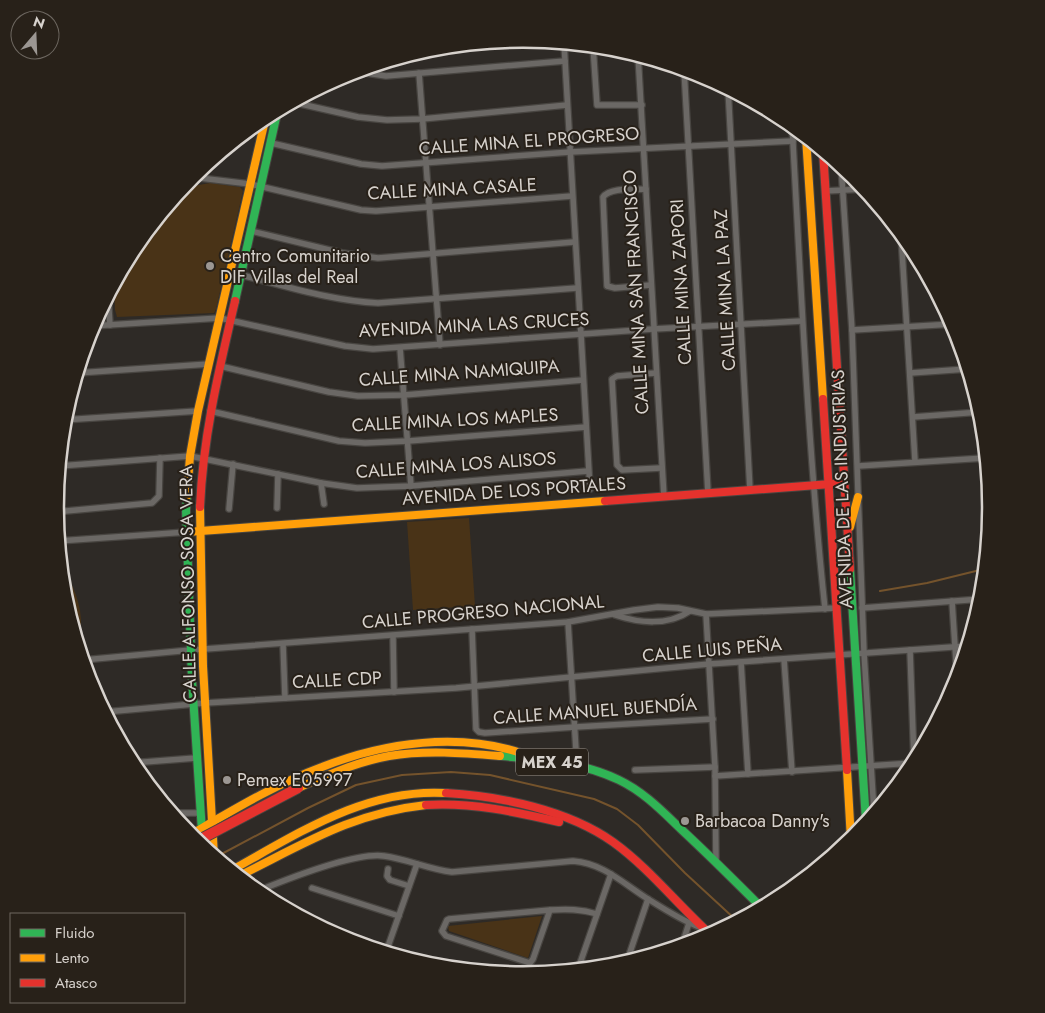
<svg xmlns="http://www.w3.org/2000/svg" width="1045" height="1013" viewBox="0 0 1045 1013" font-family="Jost,sans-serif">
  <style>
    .green { fill: #493317 }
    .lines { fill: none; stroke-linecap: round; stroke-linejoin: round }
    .stream { stroke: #74532c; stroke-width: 2 }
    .street-casing { stroke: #484541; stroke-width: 8 }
    .fast-casing { stroke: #484541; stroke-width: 10 }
    .slow-casing { stroke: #484541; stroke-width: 10 }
    .jam-casing { stroke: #484541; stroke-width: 10 }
    .street { stroke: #6b6865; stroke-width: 5.5 }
    .fast { stroke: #30b455; stroke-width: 8 }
    .slow { stroke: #ff9f0a; stroke-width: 8 }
    .jam { stroke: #e5322d; stroke-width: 8 }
    .jam-bridge-casing { stroke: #484541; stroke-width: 12; stroke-linecap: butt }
    .jam-bridge { stroke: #e5322d; stroke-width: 10 }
    .poi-dot { fill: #9c9793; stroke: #282119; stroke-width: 2 }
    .labels { text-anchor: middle; stroke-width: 4; stroke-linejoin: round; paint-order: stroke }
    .shield { fill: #282119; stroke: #a29d97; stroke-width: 1 }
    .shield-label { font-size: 16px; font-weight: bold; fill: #d7d2cd }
    .street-label { font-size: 18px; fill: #d7d2cd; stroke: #282119 }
    .poi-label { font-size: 18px; fill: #d7d2cd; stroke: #282119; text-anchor: start }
    .rim { fill: none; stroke: #d7d2cd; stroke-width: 2.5 }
  </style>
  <rect width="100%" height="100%" fill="#2e2a26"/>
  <g class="green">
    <path d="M499,41L490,50L469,44Z"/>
    <path d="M210,183L240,187L243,191L216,309L214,313L117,317L115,310L114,283L134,246L182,188Z"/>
    <path d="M469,518L475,606L413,610L407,522Z"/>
    <path d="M61,566C73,583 82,606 81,626H72L64,597Z"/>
    <path d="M542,916L528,958L449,931L448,926Z"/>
  </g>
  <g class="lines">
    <g class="stream">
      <path d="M880,591L927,583L984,569"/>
      <path d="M216,857L308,808L356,785L402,775L451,772L490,775L594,799L617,809L638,825L685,873L736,920"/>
    </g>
    <defs>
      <g id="street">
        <path d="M564,43L590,489"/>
        <path d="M593,46L597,105H642"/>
        <path d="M638,55L664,497"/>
        <path d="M684,69L708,493"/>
        <path d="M353,71L386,76L565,61"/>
        <path d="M419,73L440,345"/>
        <path d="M728,88L750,490"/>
        <path d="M292,102L358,117L387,120L422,119L567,105"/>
        <path d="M792,125C801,286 808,448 825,609"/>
        <path d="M271,143L361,164L382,166L570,152L793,141"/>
        <path d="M841,165L852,330L864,653L874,812"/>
        <path d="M200,178L203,167"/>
        <path d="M188,180L200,178L250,184L361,210L376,211L572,196"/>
        <path d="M646,189C634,190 611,187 603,197L607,286L615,288L651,285"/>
        <path d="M825,191L864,189"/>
        <path d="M251,231L342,253L378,258L574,242"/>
        <path d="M901,234L915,461"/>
        <path d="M241,275C286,286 332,301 378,303L577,288"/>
        <path d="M108,294L110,325"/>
        <path d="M91,326L220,318L345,346L373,349L653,329L802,321"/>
        <path d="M852,330L953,324"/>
        <path d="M400,348L411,486"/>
        <path d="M220,366L329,392L358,396L404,395L583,380"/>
        <path d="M77,373L209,364"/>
        <path d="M656,373L617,376L612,379L617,465L622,470L661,468"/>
        <path d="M910,373L967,369"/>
        <path d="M210,411L339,441L365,443L408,441L586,427"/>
        <path d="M913,417L980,412"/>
        <path d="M63,420L198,411"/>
        <path d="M59,466L190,456L321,483L357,488L411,486L588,471"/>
        <path d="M858,466L985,458"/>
        <path d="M321,483L324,504"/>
        <path d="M277,508L278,474"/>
        <path d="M229,509L233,464"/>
        <path d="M55,512L152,503L159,496L160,458"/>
        <path d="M58,541L187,532"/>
        <path d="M952,601L957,677"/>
        <path d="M862,608L981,599"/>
        <path d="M706,614L715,767L716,862"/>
        <path d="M615,615C639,623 668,626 690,611"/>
        <path d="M568,622L577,766"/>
        <path d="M472,629L476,729L479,732L485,733L575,727L713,719"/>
        <path d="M393,636L394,692"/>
        <path d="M283,644L285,698"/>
        <path d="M910,650L914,761"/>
        <path d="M784,659L792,772"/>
        <path d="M83,660L191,650L568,622L634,610L658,607L678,608L706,614L836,608"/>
        <path d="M741,662L748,774"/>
        <path d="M105,712L205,703L456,688L709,664L967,646"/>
        <path d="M131,763L196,758"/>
        <path d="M635,770L715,767"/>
        <path d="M715,776L913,763"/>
        <path d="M172,813H200"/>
        <path d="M388,869L387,876L390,880L409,886"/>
        <path d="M312,888L399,916"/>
        <path d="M258,891C285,880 356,852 384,856C407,859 428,869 452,872L573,861C603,863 624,884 648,899C664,909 681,920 699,927"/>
        <path d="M550,910L533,959L530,963L446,936L442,931L447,920L449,919L550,910C567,909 581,909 597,914"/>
        <path d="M682,945L689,923"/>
        <path d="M386,952L417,864"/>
        <path d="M627,961L648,899"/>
        <path d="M578,969L611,874"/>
      </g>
      <g id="fast">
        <path d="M235,301L278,109"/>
        <path d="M187,496L186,510L192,680L203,847"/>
        <path d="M850,569L866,822"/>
        <path d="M500,756C540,759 582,762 619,780C644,792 662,811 682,830C709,855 735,881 761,907"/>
      </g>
      <g id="slow">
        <path d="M806,137L823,399"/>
        <path d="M187,496L190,456L198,411L266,116"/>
        <path d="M200,507L203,666L214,856"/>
        <path d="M850,527L858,497"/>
        <path d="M187,532L605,501"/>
        <path d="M847,770L851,840"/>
        <path d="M298,788C327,775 357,762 389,756C425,750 463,753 500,756"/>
        <path d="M190,835C233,810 276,784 322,767C385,742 460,732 524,754"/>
        <path d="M232,870C299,833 366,788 446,793"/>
        <path d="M239,876C304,844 352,813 426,805"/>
      </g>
      <g id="jam">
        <path d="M823,151L850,569"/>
        <path d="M823,399L847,770"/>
        <path d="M605,501L844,483"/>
        <path d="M200,507C203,436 219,370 235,301"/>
        <path d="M446,793C500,796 568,810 613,842C649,868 677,904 710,934"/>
        <path d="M426,805C471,802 516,812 559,822"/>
      </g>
    </defs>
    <use href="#street" class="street-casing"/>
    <use href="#fast" class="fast-casing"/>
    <use href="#slow" class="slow-casing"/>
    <use href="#jam" class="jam-casing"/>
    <use href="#street" class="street"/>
    <use href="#fast" class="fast"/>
    <use href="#slow" class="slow"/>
    <use href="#jam" class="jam"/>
    <defs>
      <path id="jam-bridge" d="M197,841L298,788"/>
    </defs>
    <use href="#jam-bridge" class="jam-bridge-casing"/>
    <use href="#jam-bridge" class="jam-bridge"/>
  </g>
  <g class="poi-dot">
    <circle cx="210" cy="266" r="5"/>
    <circle cx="227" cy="780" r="5"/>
    <circle cx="685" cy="821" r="5"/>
  </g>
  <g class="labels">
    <rect class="shield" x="516" y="748.5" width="72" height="27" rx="4"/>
    <g class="shield-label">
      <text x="552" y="768">MEX 45</text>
    </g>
    <g class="street-label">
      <text transform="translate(529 141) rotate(-4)" y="6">CALLE MINA EL PROGRESO</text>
      <text transform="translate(452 189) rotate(-3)" y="6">CALLE MINA CASALE</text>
      <text transform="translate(681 282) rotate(-93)" y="6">CALLE MINA ZAPORI</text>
      <text transform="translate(725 290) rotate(-93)" y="6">CALLE MINA LA PAZ</text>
      <text transform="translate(636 292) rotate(-93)" y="6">CALLE MINA SAN FRANCISCO</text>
      <text transform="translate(474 325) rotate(-3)" y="6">AVENIDA MINA LAS CRUCES</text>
      <text transform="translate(459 373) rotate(-4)" y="6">CALLE MINA NAMIQUIPA</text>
      <text transform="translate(455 420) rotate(-3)" y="6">CALLE MINA LOS MAPLES</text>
      <text transform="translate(456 465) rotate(-4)" y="6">CALLE MINA LOS ALISOS</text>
      <text transform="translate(842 489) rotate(-92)" y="6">AVENIDA DE LAS INDUSTRIAS</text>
      <text transform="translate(514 491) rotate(-4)" y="6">AVENIDA DE LOS PORTALES</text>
      <text transform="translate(188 584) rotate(-91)" y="6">CALLE ALFONSO SOSA VERA</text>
      <text transform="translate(483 612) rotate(-5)" y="6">CALLE PROGRESO NACIONAL</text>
      <text transform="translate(712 650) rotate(-5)" y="6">CALLE LUIS PEÑA</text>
      <text transform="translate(337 680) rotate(-3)" y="6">CALLE CDP</text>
      <text transform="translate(595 711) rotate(-4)" y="6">CALLE MANUEL BUENDÍA</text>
    </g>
    <g class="poi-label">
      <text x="220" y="262">Centro Comunitario<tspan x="220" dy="21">DIF Villas del Real</tspan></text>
      <text x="237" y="786">Pemex E05997</text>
      <text x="695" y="827">Barbacoa Danny's</text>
    </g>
  </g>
  <path d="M0 0H1045V1013H0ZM64 507a459 459 0 1 1 918 0a459 459 0 1 1-918 0Z" fill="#282119" fill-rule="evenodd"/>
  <path class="rim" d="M64 507a459 459 0 1 1 918 0a459 459 0 1 1-918 0Z"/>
  <rect x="10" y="913" width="175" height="90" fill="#282119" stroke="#6e6861"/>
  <rect x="20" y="929" width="25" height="8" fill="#30b455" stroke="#6e6861"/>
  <text x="55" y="938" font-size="15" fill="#d7d2cd">Fluido</text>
  <rect x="20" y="954" width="25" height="8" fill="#ff9f0a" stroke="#6e6861"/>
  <text x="55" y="963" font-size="15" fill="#d7d2cd">Lento</text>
  <rect x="20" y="979" width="25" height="8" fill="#e5322d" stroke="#6e6861"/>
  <text x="55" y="988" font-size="15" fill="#d7d2cd">Atasco</text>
  <g transform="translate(35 35) rotate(19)"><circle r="24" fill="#282119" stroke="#6e6861"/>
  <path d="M0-4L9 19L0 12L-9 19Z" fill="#9c9793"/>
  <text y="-8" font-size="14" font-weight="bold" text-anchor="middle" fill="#d7d2cd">N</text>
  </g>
</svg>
